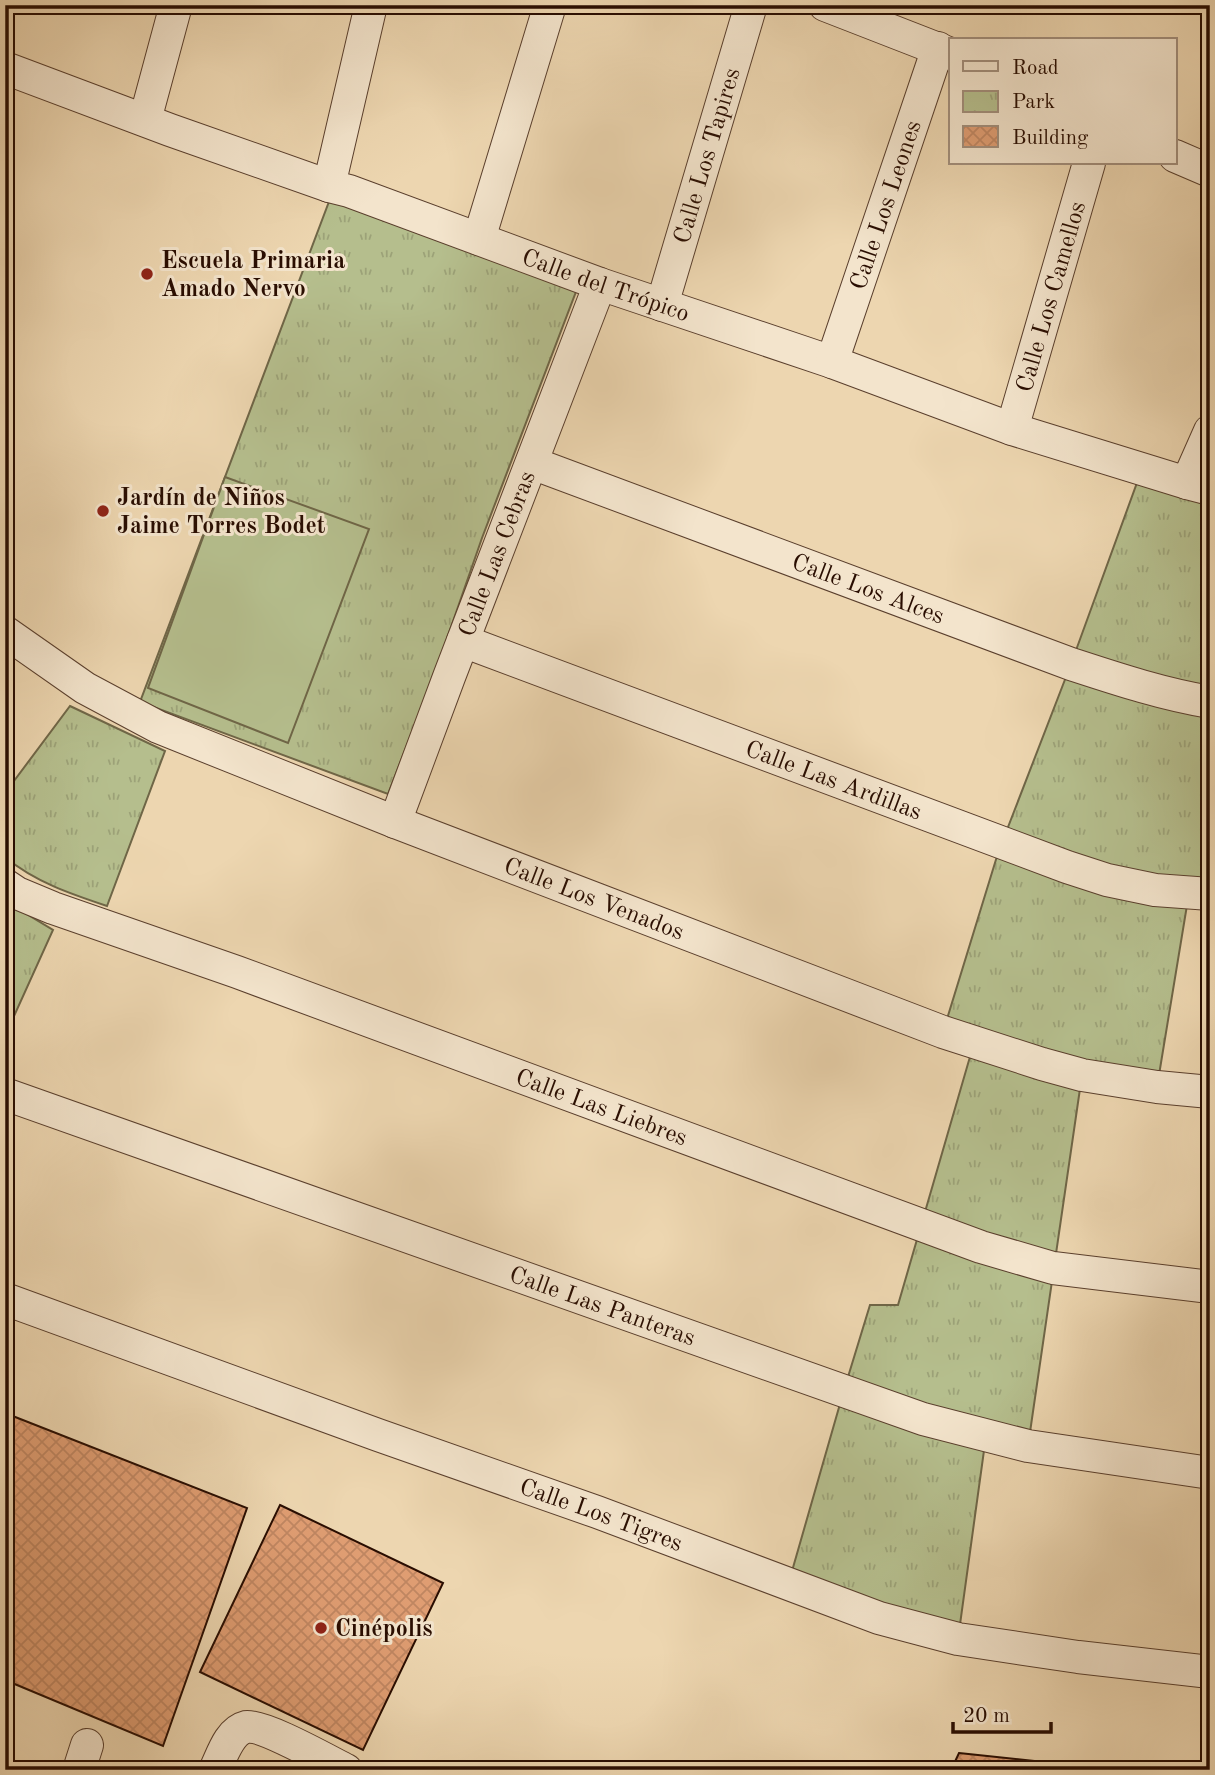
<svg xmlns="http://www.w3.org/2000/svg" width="1215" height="1775" viewBox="0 0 1215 1775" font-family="'Old Standard TT',serif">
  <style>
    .park { fill: url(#park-tufts); stroke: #6f6647; stroke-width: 2 }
    .pitch { fill: #b5be8d; stroke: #6f6647; stroke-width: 2 }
    .building { fill: url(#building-cross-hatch); stroke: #290d01; stroke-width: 2 }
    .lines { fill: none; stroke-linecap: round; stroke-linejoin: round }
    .minor-casing { stroke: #5a3f2d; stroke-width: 34 }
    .minor { stroke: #f3e4cc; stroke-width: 32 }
    .poi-dot { fill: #8f2418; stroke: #f3e4cc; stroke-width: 2.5 }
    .labels { text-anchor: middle; stroke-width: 6; stroke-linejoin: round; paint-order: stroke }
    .street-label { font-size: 24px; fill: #290d01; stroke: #f3e4cc }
    .poi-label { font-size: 24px; font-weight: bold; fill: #290d01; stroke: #f3e4cc; text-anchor: start }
  </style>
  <defs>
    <pattern id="park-tufts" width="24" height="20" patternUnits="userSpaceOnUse" patternTransform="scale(1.75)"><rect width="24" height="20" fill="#b5be8d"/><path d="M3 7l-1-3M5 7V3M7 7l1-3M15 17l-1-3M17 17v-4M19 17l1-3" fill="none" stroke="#9ca278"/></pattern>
    <pattern id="building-cross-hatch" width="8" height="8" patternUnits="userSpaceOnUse" patternTransform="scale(1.75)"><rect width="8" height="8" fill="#df9d72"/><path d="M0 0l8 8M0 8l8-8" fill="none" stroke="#bf8661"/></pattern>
  </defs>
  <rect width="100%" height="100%" fill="#edd6b0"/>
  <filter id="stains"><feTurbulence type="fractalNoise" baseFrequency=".00286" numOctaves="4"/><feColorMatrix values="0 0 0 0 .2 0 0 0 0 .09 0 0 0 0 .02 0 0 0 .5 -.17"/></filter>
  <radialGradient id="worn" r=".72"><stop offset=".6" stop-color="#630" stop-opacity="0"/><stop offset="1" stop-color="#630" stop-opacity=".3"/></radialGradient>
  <g class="park">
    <path d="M330,199L577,289L482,538L435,673L388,794L140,702Z"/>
    <path d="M1142,469L1210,489V894L1189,893L1157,1087L1082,1075L1028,1446L986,1436L958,1639L788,1585L844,1390L870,1305H898L974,1043L943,1032L998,853L1071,664Z"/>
    <path d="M70,706L165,751L107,906C71,894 35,882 5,857V793Z"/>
    <path d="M5,901L53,930L5,1036Z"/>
  </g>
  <path class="pitch" d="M225,477L369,529L288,743L148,688Z"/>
  <g class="building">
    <path d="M5,1413L247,1508L163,1746L5,1680Z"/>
    <path d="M280,1505L443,1583L363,1750L200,1672Z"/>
    <path d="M959,1753L1109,1769L1111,1770H951Z"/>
  </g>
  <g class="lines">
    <defs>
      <g id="minor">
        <path d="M825,5L951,54"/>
        <path id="s1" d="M5,68L170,130L329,186L349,191L600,284L832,362L1012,429L1187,483L1210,489"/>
        <path d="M145,120L176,5"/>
        <path d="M1175,156L1210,171"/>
        <path d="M329,186L371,5"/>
        <path d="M479,239L550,5"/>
        <path id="s2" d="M662,305L751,5"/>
        <path id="s3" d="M832,362L938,48"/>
        <path id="s4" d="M1012,429L1089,163"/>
        <path id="s5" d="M532,463L1071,664C1117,679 1162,694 1210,702"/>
        <path d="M1187,483L1210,431"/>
        <path id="s6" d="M5,632L85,688L158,727L395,822L943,1032L1042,1064L1082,1075L1157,1087L1210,1092"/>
        <path id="s7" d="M463,641L1067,867L1107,880L1155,890L1210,894"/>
        <path id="s8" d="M395,822L449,677L600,284"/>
        <path id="s9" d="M5,885L17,893L53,908L237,972L981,1247L1053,1268L1210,1287"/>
        <path id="s10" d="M5,1094L923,1419L1028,1446L1210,1473"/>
        <path id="s11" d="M5,1299L378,1435L597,1512L879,1618L958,1639L1078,1657L1210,1672"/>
        <path d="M79,1770L87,1745"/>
        <path d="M215,1770C222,1756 229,1731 246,1727C262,1724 328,1761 346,1770"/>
      </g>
    </defs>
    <use href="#minor" class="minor-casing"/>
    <use href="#minor" class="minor"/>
  </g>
  <g class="poi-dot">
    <circle cx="147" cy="274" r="7"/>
    <circle cx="103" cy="511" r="7"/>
    <circle cx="321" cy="1628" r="7"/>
  </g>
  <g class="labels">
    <g class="street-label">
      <text dy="8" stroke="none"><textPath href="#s2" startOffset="156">Calle Los Tapires</textPath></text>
      <text dy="8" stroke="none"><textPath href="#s3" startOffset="166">Calle Los Leones</textPath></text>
      <text dy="8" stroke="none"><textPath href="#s1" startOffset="639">Calle del Trópico</textPath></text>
      <text dy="8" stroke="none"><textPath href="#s4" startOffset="138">Calle Los Camellos</textPath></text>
      <text dy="8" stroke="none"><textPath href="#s8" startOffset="287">Calle Las Cebras</textPath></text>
      <text dy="8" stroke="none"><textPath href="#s5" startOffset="359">Calle Los Alces</textPath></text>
      <text dy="8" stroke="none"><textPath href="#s7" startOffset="396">Calle Las Ardillas</textPath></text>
      <text dy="8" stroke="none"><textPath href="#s6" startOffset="649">Calle Los Venados</textPath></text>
      <text dy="8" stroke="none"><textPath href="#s9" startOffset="637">Calle Las Liebres</textPath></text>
      <text dy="8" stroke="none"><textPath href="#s10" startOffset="634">Calle Las Panteras</textPath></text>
      <text dy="8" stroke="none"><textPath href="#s11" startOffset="634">Calle Los Tigres</textPath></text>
    </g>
    <g class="poi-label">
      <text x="161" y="268">Escuela Primaria<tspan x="161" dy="28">Amado Nervo</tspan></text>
      <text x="117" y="505">Jardín de Niños<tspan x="117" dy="28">Jaime Torres Bodet</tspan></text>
      <text x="335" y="1636">Cinépolis</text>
    </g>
  </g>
  <rect width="1215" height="1775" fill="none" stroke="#edd6b0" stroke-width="28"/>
  <rect x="7" y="7" width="1201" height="1761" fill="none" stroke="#290d01" stroke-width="3.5"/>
  <rect x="14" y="14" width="1187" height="1747" fill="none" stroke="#290d01" stroke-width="2"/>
  <rect x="949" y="38" width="228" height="126" fill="#f3e4cc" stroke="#a28e7b" stroke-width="2"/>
  <rect x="963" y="61" width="35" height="10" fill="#f3e4cc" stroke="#a28e7b" stroke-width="2"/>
  <text x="1012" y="74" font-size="21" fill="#290d01">Road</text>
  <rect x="963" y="91" width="35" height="21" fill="url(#park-tufts)" stroke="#a28e7b" stroke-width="2"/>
  <text x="1012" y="108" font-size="21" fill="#290d01">Park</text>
  <rect x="963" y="126" width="35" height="21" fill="url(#building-cross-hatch)" stroke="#a28e7b" stroke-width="2"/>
  <text x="1012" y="144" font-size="21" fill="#290d01">Building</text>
  <path d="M953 1722v10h98v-10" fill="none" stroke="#290d01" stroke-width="3.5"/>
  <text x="963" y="1722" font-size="21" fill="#290d01" stroke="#f3e4cc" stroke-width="5" paint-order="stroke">20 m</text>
  <rect width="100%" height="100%" filter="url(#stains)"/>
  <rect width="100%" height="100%" fill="url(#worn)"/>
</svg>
